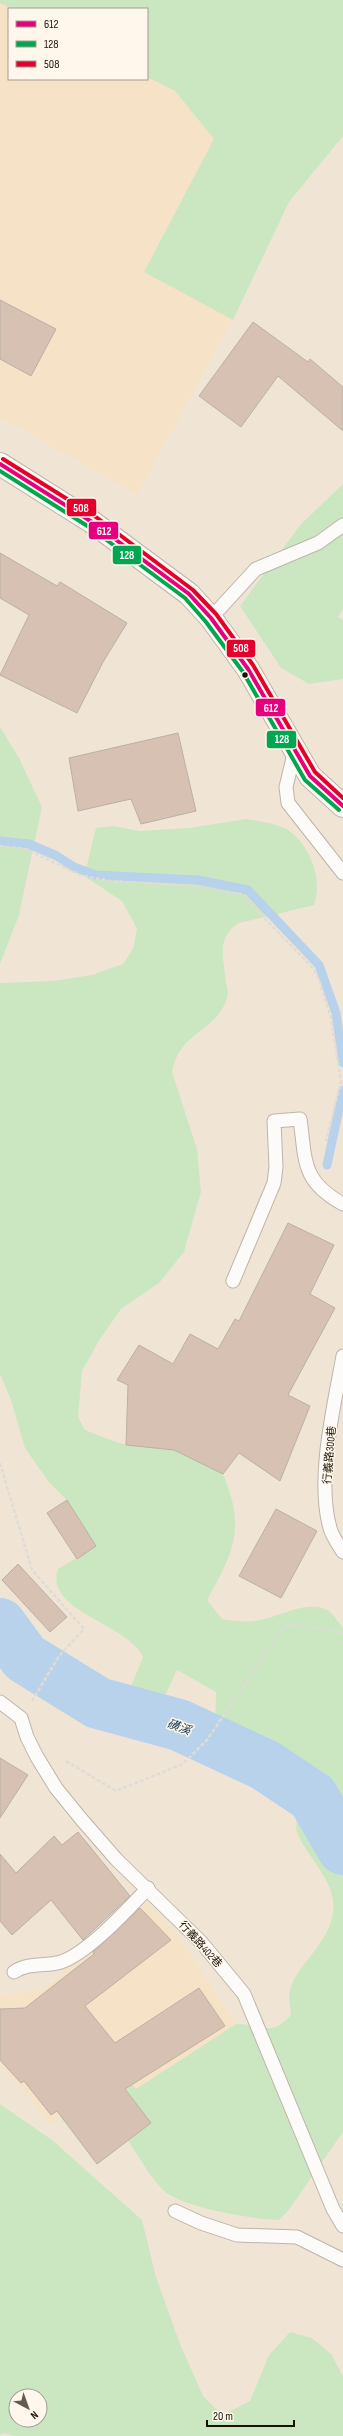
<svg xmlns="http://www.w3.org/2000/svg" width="343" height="2436" viewBox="0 0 343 2436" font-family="'Sofia Sans Condensed','Noto Sans TC',sans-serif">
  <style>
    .built { fill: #f5e2c7 }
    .green { fill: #cbe7c2; fill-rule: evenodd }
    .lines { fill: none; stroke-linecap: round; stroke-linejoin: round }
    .stream { stroke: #b7d2ea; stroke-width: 9 }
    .river { stroke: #b7d2ea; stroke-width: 52 }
    .building { fill: #d7c1b2; stroke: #bbb0a6 }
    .service-casing { stroke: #bdb5a8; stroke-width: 15 }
    .tertiary-casing { stroke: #bdb5a8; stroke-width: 24 }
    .path { stroke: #dfdbd6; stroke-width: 2.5; stroke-dasharray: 4 2; stroke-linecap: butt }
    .service { stroke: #fdfbf9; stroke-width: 13 }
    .tertiary { stroke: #fdfbf9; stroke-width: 22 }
    .bus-1-casing { stroke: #fff7eb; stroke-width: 7 }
    .bus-2-casing { stroke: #fff7eb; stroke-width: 7 }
    .bus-3-casing { stroke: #fff7eb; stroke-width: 7 }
    .bus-1 { stroke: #e5007d; stroke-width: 4 }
    .bus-2 { stroke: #00a651; stroke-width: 4 }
    .bus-3 { stroke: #e4002b; stroke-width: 4 }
    .bus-dot { fill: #191207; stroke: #fff7eb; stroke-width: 1.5 }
    .labels { text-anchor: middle; stroke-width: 3; stroke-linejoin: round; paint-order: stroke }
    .street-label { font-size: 11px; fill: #191207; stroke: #fff7eb }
    .water-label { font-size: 12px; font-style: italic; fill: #173651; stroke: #fff7eb }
    .line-badge { stroke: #fff7eb; stroke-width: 1.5 }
    .badge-label { font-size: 11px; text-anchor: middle; font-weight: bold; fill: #fff }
  </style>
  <rect width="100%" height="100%" fill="#f0e5d5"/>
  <g class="built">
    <path d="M0,3L13,9H9V79H147V77L175,91L214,139L144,272L233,320L137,495L0,417Z"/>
    <path d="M145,1902L178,1936L236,2024L136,2089L120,2071L51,2124L0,2064V1995L42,1990Z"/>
  </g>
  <g class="green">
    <path d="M0,0H343V136L289,202L233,320L144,272L214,139L175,91L147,77V9H13L0,3Z"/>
    <path d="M343,484V608L338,617L343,620V679L309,684L281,668L240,606L301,524Z"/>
    <path d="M0,727L19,758L42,807L19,915L0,964Z"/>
    <path d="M246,819C259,821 277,823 288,830C311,846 323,880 314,905L239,923C215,938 224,958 226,983C227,987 229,994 227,998C217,1032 180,1030 172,1072L197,1149L201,1192L184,1252L160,1282L121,1309L100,1339L82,1371L78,1417L85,1430L105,1438L126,1445L174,1450L223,1474C246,1528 234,1552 207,1600L222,1619C235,1621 247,1623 260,1620C279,1617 310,1598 329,1611C334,1615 339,1623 343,1628V2132L288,2211L279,2220C252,2219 184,2208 164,2191C150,2178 139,2156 128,2141L151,2123L120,2082L124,2076L136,2089L236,2024C263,2024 270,2038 291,2015C290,2007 288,1998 290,1990C297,1964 327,1946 333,1914C338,1883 309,1860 297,1833C295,1828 298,1810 297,1803C275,1783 226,1763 218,1732C214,1720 216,1704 216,1692L177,1670L154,1719C141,1722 129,1723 121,1711L143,1657C129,1624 43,1611 58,1569L96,1546L67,1500L48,1481L25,1448L11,1400L0,1374V983L53,981L92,975L123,964L133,949L137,929L122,901L87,878L86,869L96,828L114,826L139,831L189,828Z"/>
    <path d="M0,2104L52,2140L142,2220L156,2277L180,2344L203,2396L222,2415L250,2401L269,2355L290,2332L312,2338L332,2355L343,2377V2436H14L4,2433L0,2435ZM16,2396H40V2420H16Z"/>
  </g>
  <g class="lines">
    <g class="stream">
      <path d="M0,841L29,844L57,856L74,867L95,875L198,880L248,890L319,965L336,1013L343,1063"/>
      <path d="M327,1165L343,1090"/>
    </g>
    <path class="river" d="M0,1624L25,1658L98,1703L179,1725L265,1765L313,1797L343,1849"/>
  </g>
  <g class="building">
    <path d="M0,300L56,329L31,376L0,359Z"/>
    <path d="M253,322L308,362L310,359L343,387V431L278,376L241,427L199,396Z"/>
    <path d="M0,553L57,586L60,582L127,623L103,662L77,713L0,675L29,615L0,598Z"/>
    <path d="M178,733L196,811L141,824L131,799L78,811L69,758Z"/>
    <path d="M288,1223L334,1245L310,1294L335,1308L288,1395L310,1406L280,1481L239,1453L223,1474L174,1450L126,1445L128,1385L117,1380L139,1345L173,1364L190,1334L218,1349L235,1319L239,1321Z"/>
    <path d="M67,1500L96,1546L77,1559L47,1513Z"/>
    <path d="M276,1509L317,1531L281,1598L239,1576Z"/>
    <path d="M18,1564L67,1617L50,1632L2,1580Z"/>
    <path d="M0,1758L28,1775L0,1818Z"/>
    <path d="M78,1832L130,1896L83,1940L51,1900L12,1935L0,1921V1854L16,1873L54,1836L62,1845Z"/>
    <path d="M140,1908L171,1940L85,2006L115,2043L199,1988L225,2026L125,2089L151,2123L97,2164L57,2111L51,2115L24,2081L21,2083L0,2060V2009L25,2008L94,1954L93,1952Z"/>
  </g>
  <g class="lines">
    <defs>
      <g id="service">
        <path d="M211,618L256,569L318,543L343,525"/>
        <path d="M295,750L286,787L288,803L343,873"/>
        <path d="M233,1281L274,1183L276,1167L274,1121L300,1119C306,1161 301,1181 343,1204"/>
        <path d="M343,1356C334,1406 316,1479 330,1528C332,1536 338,1544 343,1552"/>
        <path d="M0,1702L21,1718L27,1737L37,1757L56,1788L82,1820L116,1859L201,1942L244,1994L333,2209L343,2226"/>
        <path d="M14,1972C28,1962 45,1967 61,1962C88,1953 128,1909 148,1888"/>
        <path d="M175,2211L201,2223L237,2235L297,2237L343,2260"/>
      </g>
      <path id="tertiary" d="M0,464L92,522L189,594L211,618L248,669L310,776L343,806"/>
    </defs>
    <use href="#service" class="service-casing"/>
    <use href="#tertiary" class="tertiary-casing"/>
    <g class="path">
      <path d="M0,846L26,849L80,875L110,881L191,886L241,894L313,968L319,980L331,1018L341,1082L326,1141"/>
      <path d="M0,1463L32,1570L84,1629L59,1656L32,1701"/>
      <path d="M66,1761L116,1791L183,1764L207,1740L286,1624L343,1633"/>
    </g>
    <use href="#service" class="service"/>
    <use href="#tertiary" class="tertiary"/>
    <defs>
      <path id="bus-1" d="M0,464L92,522L189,594L211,618L248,669L310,776L343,806"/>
      <path id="bus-2" d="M0,471L89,527L185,598L206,622L243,672L305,780L339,810"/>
      <path id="bus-3" d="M3,459L96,517L193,590L216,614L253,665L315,772L343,798"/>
    </defs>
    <use href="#bus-1" class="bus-1-casing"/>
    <use href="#bus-2" class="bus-2-casing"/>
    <use href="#bus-3" class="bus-3-casing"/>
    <use href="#bus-1" class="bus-1"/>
    <use href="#bus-2" class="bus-2"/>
    <use href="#bus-3" class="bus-3"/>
  </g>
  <circle class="bus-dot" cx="245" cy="675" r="3.5"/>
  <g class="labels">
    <g class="street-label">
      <text transform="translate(329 1455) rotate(-85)" y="4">行義路300巷</text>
      <text transform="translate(201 1944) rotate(48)" y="4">行義路402巷</text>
    </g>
    <g class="water-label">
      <text transform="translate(179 1727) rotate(20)" y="4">磺溪</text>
    </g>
  </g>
  <g class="line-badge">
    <rect x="66" y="498" width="31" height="19" rx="4" fill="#e4002b"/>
    <rect x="88" y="521" width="31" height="19" rx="4" fill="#e5007d"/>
    <rect x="112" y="545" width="30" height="20" rx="4" fill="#00a651"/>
    <rect x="226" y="639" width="30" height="19" rx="4" fill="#e4002b"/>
    <rect x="255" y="698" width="31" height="19" rx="4" fill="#e5007d"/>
    <rect x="266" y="730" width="31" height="19" rx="4" fill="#00a651"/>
  </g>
  <g class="badge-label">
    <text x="81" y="512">508</text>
    <text x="104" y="535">612</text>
    <text x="127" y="559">128</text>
    <text x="241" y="652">508</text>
    <text x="271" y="712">612</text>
    <text x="282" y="743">128</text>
  </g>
  <rect x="8" y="8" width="140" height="72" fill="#fff7eb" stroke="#a39b90"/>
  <rect x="16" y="21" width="20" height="6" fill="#e5007d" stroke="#a39b90"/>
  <text x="44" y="28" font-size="12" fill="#191207">612</text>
  <rect x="16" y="41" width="20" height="6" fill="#00a651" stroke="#a39b90"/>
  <text x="44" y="48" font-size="12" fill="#191207">128</text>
  <rect x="16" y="61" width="20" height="6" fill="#e4002b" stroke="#a39b90"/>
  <text x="44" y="68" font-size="12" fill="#191207">508</text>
  <g transform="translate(28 2408) rotate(139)"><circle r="19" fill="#fff7eb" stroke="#a39b90"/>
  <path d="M0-3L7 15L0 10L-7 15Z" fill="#645c4f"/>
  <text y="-6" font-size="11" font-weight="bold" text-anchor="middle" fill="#191207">N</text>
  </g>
  <path d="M207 2420v6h87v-6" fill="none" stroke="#191207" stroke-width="2"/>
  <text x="213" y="2420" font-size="12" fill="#191207" stroke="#fff7eb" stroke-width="3" paint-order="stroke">20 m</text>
</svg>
